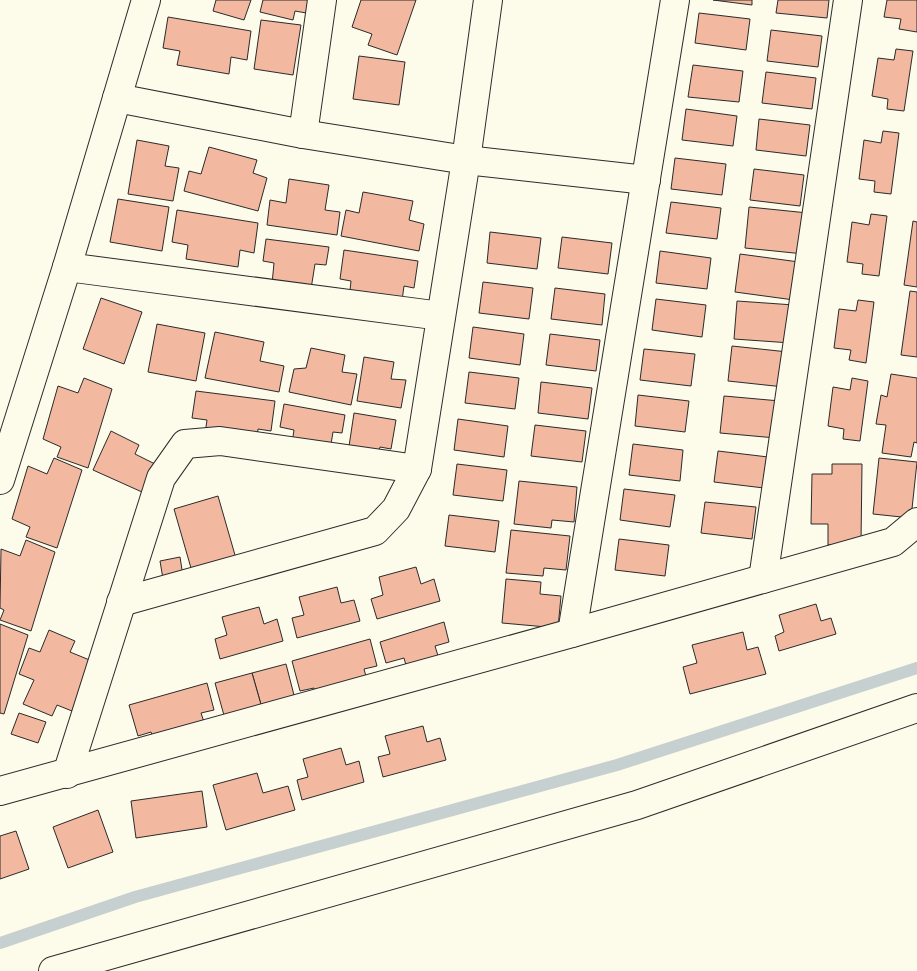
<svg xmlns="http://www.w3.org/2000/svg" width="917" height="971" viewBox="0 0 917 971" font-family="Signika,sans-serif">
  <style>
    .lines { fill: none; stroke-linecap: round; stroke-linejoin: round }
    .stream { stroke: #c7d0d0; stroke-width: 12 }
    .building { fill: #f2b8a0; stroke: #2b2b2b }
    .minor-casing { stroke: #2b2b2b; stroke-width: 30 }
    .minor { stroke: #fdfbea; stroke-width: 28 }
  </style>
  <rect width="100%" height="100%" fill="#fdfbea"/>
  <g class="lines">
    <path class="stream" d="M0,943L135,897L617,765L917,668"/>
  </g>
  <g class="building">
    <path d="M216,0H251L244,20L213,11Z"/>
    <path d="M263,0H315L312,14L295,11L293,20L260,12Z"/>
    <path d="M361,0H416L397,55L368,45L372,34L352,27Z"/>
    <path d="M713,0H752V5Z"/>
    <path d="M778,0H829L827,18L776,13Z"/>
    <path d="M887,0H917V32L899,29L901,19L884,17Z"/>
    <path d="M699,13L750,19L746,50L695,43Z"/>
    <path d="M168,17L251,31L247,60L231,57L229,74L177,65L180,51L163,48Z"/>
    <path d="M261,20L301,25L293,75L254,69Z"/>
    <path d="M771,30L822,36L818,67L767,61Z"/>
    <path d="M896,49L913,51L904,111L887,109L888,99L872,96L878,58L894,60Z"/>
    <path d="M359,56L405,62L399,105L353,99Z"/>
    <path d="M693,65L743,71L739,102L688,97Z"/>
    <path d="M766,72L816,78L812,109L762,103Z"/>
    <path d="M686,109L737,116L733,146L682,140Z"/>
    <path d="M759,119L810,125L806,156L756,150Z"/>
    <path d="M883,131L899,133L891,194L874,192L875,181L859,179L864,140L881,143Z"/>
    <path d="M137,140L169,146L165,166L179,168L173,201L128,194Z"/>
    <path d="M209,147L257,160L253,173L267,178L258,211L184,191L189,171L201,174Z"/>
    <path d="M675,158L726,164L722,195L671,189Z"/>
    <path d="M754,169L804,175L800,206L750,200Z"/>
    <path d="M289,179L329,185L325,210L340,212L337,235L267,225L270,200L286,203Z"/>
    <path d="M363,192L413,201L409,220L424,224L419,251L341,236L346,210L359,213Z"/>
    <path d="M118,199L169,207L162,251L110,242Z"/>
    <path d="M671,202L721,208L717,239L666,233Z"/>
    <path d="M749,207L808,213L804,254L745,248Z"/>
    <path d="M177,210L258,223L254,253L240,250L238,267L186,259L188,245L172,242Z"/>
    <path d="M871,214L887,216L879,276L862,274L863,264L847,262L852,222L869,225Z"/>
    <path d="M913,221L917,222V287L904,285Z"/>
    <path d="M490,232L541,238L537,269L487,263Z"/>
    <path d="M562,237L612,243L608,274L558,268Z"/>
    <path d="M266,239L329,247L326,265L315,264L311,289L272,284L274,263L263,261Z"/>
    <path d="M344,250L418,261L414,288L404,286L401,308L349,300L351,281L340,279Z"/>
    <path d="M660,251L711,258L707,289L656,283Z"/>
    <path d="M740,254L799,262L794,300L735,292Z"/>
    <path d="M483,282L533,288L529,319L479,313Z"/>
    <path d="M555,288L605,294L602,325L551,319Z"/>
    <path d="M910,291L917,292V357L901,355Z"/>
    <path d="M101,298L142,312L124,364L83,349Z"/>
    <path d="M656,299L706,305L702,337L652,330Z"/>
    <path d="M858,300L874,302L866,363L849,360L851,350L834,348L839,309L856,311Z"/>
    <path d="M737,301L794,305L791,343L734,339Z"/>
    <path d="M157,324L205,333L196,381L148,372Z"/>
    <path d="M473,327L524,334L520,365L469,358Z"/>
    <path d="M215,332L264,342L260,361L284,366L279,392L205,378Z"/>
    <path d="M550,334L600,340L596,371L546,365Z"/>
    <path d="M732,346L788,352L784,387L728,381Z"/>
    <path d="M311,348L345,355L342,372L357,374L351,405L289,392L294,369L306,368Z"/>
    <path d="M644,349L695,354L691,386L640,380Z"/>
    <path d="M364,357L394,362L391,379L406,380L401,408L357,401Z"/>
    <path d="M469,372L519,378L515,409L465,403Z"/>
    <path d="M891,374L917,378V443L914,442L911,457L882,453L886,425L876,424L881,395L887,397Z"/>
    <path d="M84,378L112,389L88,468L57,457L61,447L43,439L58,386L78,393Z"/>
    <path d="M852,378L868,381L860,441L843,439L844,429L828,426L833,387L850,390Z"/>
    <path d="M541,382L592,388L588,419L538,413Z"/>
    <path d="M196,391L275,401L271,431L258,429L257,440L205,434L207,420L192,418Z"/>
    <path d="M638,395L689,401L685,432L635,426Z"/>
    <path d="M724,396L780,401L776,438L720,433Z"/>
    <path d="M284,404L345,415L342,433L333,432L330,450L292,443L294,430L280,427Z"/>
    <path d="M354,413L396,420L391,449L380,447L377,458L348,453Z"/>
    <path d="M458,419L508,426L504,457L454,450Z"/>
    <path d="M535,425L586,431L582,462L531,456Z"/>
    <path d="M111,431L139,445L135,454L155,464L142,492L93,470Z"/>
    <path d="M633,444L683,450L680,481L629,475Z"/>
    <path d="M718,451L768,457L764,488L714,482Z"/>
    <path d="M54,458L82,470L57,548L26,537L30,527L12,519L28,466L47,474Z"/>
    <path d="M879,458L917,462L911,518L873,514Z"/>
    <path d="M457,464L507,470L503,501L453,495Z"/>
    <path d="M832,464H862L861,544L828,545V524H811L812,474H832Z"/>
    <path d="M519,481L577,487L574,522L552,520L551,528L514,524Z"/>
    <path d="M624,489L675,495L670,527L620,520Z"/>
    <path d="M218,496L237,562L193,575L174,509Z"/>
    <path d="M705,502L756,507L752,539L701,533Z"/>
    <path d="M449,515L499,521L495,552L445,546Z"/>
    <path d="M511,530L570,536L566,570L544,568L543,576L506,573Z"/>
    <path d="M619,539L669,545L665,576L615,570Z"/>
    <path d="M26,540L55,552L31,631L0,620L4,610L0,608L1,549L20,556Z"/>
    <path d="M180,557L183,576L163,579L160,561Z"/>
    <path d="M416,567L421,584L434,579L440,601L377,619L371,599L383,595L379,577Z"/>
    <path d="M506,579L541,582L540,594L561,596L558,628L502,623Z"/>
    <path d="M337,587L341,603L354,600L360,621L297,638L292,618L304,615L299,597Z"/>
    <path d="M816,604L821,621L831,618L836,634L779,651L775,636L784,632L779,615Z"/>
    <path d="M259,607L264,624L277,619L283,641L220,659L215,639L227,635L222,617Z"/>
    <path d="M444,622L449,642L435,646L439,659L407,669L404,658L386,663L380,642Z"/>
    <path d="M0,624L28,635L4,714L0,713Z"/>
    <path d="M49,630L75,641L70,652L92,661L72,711L57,705L52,716L23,704L34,680L19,674L29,648L40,652Z"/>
    <path d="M743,632L747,650L758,647L766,674L690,694L683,667L697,663L692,645Z"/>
    <path d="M370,639L377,666L364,669L368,684L318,699L314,688L300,691L292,661Z"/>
    <path d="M286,664L295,699L262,708L252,673Z"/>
    <path d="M252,673L262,708L225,719L215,683Z"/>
    <path d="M207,683L214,710L201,713L206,728L155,743L151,732L138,736L129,705Z"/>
    <path d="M19,713L46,722L38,743L11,734Z"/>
    <path d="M423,726L427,742L440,738L446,760L383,777L378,757L390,754L385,736Z"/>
    <path d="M341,748L346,765L359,761L364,782L302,800L297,780L308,777L303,759Z"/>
    <path d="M257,773L263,793L288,786L295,810L226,830L213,785Z"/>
    <path d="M202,791L207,827L136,838L131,801Z"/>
    <path d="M98,810L113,852L68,868L53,827Z"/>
    <path d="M16,831L29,869L0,879V836Z"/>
  </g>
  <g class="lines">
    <defs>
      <g id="minor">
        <path d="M117,98L303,134L466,160L646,180"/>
        <path d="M303,134L322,0"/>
        <path d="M67,267L441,316"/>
        <path d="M0,480L67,267L146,0"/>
        <path d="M763,579L848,0"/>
        <path d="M121,602L375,531L396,509L417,469L466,160L488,0"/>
        <path d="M572,633L675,0"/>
        <path d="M67,774L161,478L185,444L220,441L417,469"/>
        <path d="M0,791L572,633L893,542L917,522"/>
        <path d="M53,971L637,805L917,708"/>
      </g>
    </defs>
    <use href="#minor" class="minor-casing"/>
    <use href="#minor" class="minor"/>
  </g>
</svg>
